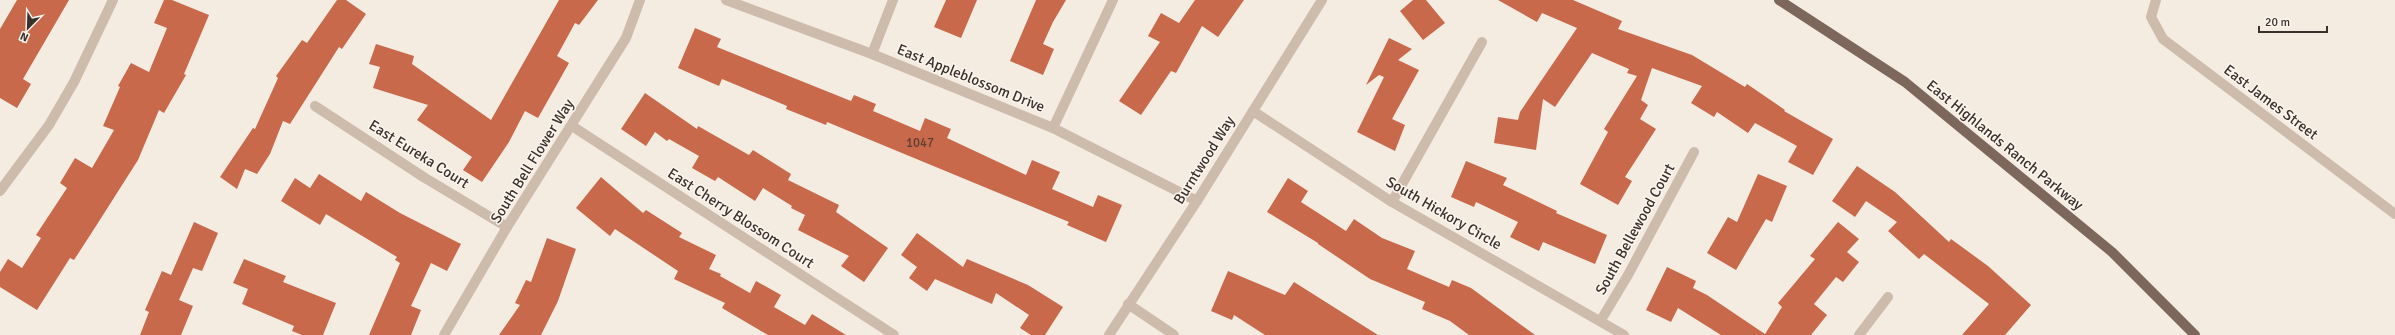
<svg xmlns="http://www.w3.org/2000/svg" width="2395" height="335" viewBox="0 0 2395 335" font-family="Signika,sans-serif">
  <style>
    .building { fill: #c8694b }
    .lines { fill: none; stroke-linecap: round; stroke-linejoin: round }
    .minor { stroke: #cdbbac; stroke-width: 10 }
    .tertiary { stroke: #cdbbac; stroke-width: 10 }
    .primary { stroke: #7d675c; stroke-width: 10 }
    .labels { text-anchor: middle; stroke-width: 3; stroke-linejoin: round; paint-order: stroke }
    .number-label { font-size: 13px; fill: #5e3e33 }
    .street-label { font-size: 15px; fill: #3b302b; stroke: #fbf5ee }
  </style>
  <rect width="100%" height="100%" fill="#f4ebe1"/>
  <g class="building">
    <path d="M17,0H69L23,79L31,84L17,108L0,98V29Z"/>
    <path d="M164,0H172L209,15L184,74L186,75L164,113L159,110L138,160L96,226L74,260L70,258L37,310L0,287V272L8,259L22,268L41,238L36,235L67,188L60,183L75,158L92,168L114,130L103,126L120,87L118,86L131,63L149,72L167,28L154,23Z"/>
    <path d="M337,0H346L366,14L342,49L339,47L290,124L283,121L270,154L257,174L245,169L237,189L220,177L253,128L255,129L278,78L276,76L302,40L307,43Z"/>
    <path d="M559,0H598L579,25L575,23L557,56L569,63L538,118L525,111L509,142L482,182L463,170L472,157L417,120L428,105L373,88L380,67L369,64L376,44L414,56L412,64L491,120Z"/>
    <path d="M946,0H977L961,38L934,27Z"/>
    <path d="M1036,0H1066L1053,22L1043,44L1054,49L1043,75L1010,61Z"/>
    <path d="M1195,0H1244L1218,37L1202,26L1176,73L1171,71L1141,115L1119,101L1160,42L1148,36L1161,13L1179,23Z"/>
    <path d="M1413,0H1426L1445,23L1423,40L1400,11Z"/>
    <path d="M1498,0H1573L1622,21L1618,29L1692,55L1745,87L1747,84L1785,110L1784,111L1833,139L1813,175L1788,162L1797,146L1755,123L1748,133L1717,112L1714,117L1691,103L1702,86L1652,68L1641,100L1648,105L1640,119L1656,129L1625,177L1632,181L1618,205L1580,184L1608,132L1604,129L1637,76L1627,73L1629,69L1592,53L1555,107L1543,99L1536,150L1494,143L1498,117L1518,120L1520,112L1577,28L1542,13L1537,22Z"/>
    <path d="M695,28L721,39L717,47L851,101L854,95L876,104L873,111L920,131L925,118L951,129L947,138L1026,175L1032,160L1060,172L1052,189L1093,207L1098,195L1122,205L1106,242L1067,225L1069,222L827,122L826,125L786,109L787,106L722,79L719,86L678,68Z"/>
    <path d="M1389,38L1412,49L1398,60L1419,70L1392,119L1405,125L1395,151L1357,132L1384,77L1379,75L1366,85Z"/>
    <path d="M645,93L697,129L698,126L749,155L753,150L791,174L788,180L839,205L836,212L888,248L864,282L841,266L849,256L798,230L805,215L791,208L792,206L763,188L755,201L718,177L715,181L692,168L699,156L669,139L667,141L655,132L646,146L621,129Z"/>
    <path d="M1466,161L1507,178L1503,185L1557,211L1556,213L1607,235L1595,264L1543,242L1539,251L1510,237L1518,222L1476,202L1474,207L1451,197Z"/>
    <path d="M1857,166L1895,192L1949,242L1951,239L1988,266L2031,305L2005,335H1962L1989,304L1924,254L1919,259L1888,231L1897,222L1866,201L1855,217L1832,201Z"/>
    <path d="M319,174L361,201L366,192L400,213L461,244L447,271L431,263L411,306L421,310L411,335H369L400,263L395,260L397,257L326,214L320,225L281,201L295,178L310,188Z"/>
    <path d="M1758,174L1787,186L1772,222L1766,219L1736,270L1707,253L1728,217L1737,222Z"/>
    <path d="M601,177L643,213L646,210L682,233L679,237L716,255L709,269L721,274L720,276L750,293L756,281L781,295L774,307L805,325L812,314L846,335H768L722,308L725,303L674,279L678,271L615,229L610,236L576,208Z"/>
    <path d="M1288,178L1308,191L1301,202L1346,231L1354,219L1382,238L1415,251L1407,269L1449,287L1452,280L1471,288L1535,335H1469L1450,321L1422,309L1425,302L1370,279L1318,244V243L1267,212Z"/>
    <path d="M194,222L218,233L202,271L193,268L179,300L193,306L181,335H140L149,312L145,310L162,271L171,275Z"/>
    <path d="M1838,222L1859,239L1847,252L1859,262L1843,282L1836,277L1814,304L1827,315L1811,335H1721L1678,308L1671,322L1646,310L1667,267L1696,281L1693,288L1707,295L1765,334L1782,307L1778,303L1815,259L1810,256Z"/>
    <path d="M917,233L963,267L967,259L1028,285L1063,307L1045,335H1031L1020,328L1029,315L996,293L992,304L935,279L927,291L909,278L917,267L901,255Z"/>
    <path d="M547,238L576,249L558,301L541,335H499L520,305L515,303L526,280L531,282Z"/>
    <path d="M244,259L286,276L283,282L336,303L323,335H302L292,331L294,326L242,304L248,289L233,283Z"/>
    <path d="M1228,271L1285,295L1294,282L1378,335H1265L1234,315L1232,320L1211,311Z"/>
  </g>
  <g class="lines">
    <g class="minor">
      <path d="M726,0L872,54L1053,128L1197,201"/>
      <path d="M2156,0L2151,17L2163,39L2395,214"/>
      <path d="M872,54L893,0"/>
      <path d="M315,106L425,178L507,227"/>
      <path d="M1253,111L1392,202L1624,335"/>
      <path d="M572,126L894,335"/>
      <path d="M1053,128L1113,0"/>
      <path d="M0,191L49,125L74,82L113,0"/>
      <path d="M1392,202L1482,42"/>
      <path d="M1128,304L1174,335"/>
      <path d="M1601,320L1628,275L1694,152"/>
      <path d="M444,335L507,227L626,38L640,0"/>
      <path d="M1859,335L1888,297"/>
    </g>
    <path class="tertiary" d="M1109,335L1197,201L1322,0"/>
    <path class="primary" d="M1779,0L1905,82L2112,252L2195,335"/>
  </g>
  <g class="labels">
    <g class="number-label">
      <text x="920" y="147">1047</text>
    </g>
    <g class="street-label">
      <text transform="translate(971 78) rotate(22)" y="5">East Appleblossom Drive</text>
      <text transform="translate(2271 102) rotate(37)" y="5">East James Street</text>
      <text transform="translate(2005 145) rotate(39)" y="5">East Highlands Ranch Parkway</text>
      <text transform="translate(419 154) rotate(32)" y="5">East Eureka Court</text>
      <text transform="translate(1204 160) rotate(-58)" y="5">Burntwood Way</text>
      <text transform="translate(532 161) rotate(-58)" y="5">South Bell Flower Way</text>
      <text transform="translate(1444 213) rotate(30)" y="5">South Hickory Circle</text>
      <text transform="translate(741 218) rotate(33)" y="5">East Cherry Blossom Court</text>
      <text transform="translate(1635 229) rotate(-61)" y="5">South Bellewood Court</text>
    </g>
  </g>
  <g transform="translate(28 28) rotate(203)" stroke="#fbf5ee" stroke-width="3" paint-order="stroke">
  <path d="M0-3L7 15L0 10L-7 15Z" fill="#3b302b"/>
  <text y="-6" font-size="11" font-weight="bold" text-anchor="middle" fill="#3b302b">N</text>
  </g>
  <path d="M2259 26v6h68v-6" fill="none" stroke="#3b302b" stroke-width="2"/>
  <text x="2265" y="26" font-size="12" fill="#3b302b" stroke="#fbf5ee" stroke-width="3" paint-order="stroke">20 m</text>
</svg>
